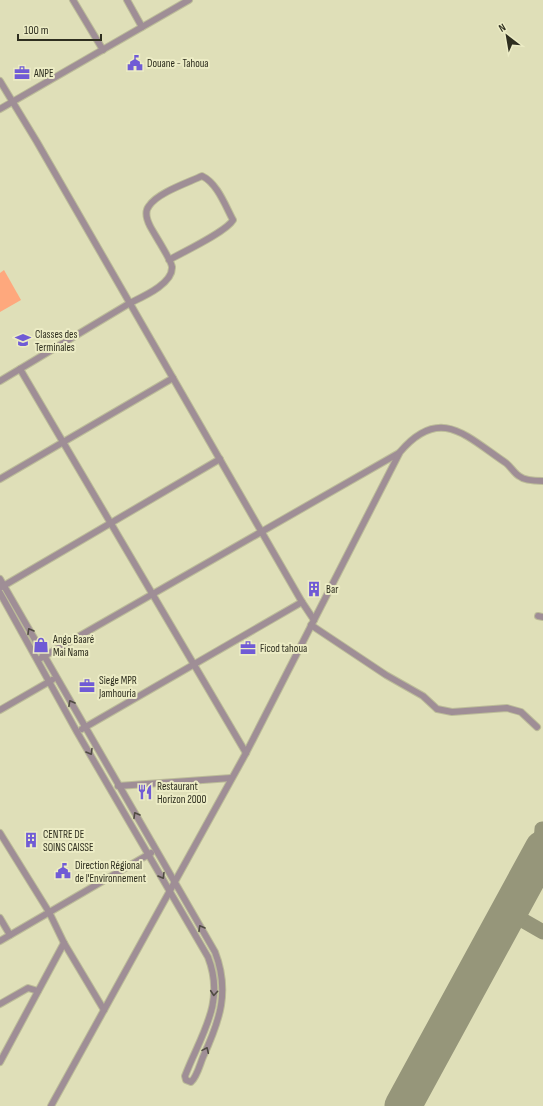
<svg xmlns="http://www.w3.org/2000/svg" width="543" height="1106" viewBox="0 0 543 1106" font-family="'Sofia Sans Condensed',sans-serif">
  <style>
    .green { fill: #fea87d }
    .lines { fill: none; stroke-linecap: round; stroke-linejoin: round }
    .taxiway { stroke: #96967a; stroke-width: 15 }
    .runway { stroke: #96967a; stroke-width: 37 }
    .minor-casing { stroke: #bcbc99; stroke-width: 8 }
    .minor { stroke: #9f8e96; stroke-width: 6 }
    .oneway { stroke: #504b43 }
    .labels { text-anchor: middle; stroke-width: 4; stroke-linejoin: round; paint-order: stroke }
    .poi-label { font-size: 11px; fill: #2e2e1f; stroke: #ececc5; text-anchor: start }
  </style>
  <rect width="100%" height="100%" fill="#dfdfb8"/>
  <path class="green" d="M4,270L21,300L0,312V273Z"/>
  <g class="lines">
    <g class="taxiway">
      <path d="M540,855L542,829"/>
      <path d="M528,879L534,870L543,863"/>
      <path d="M510,913L543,932"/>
    </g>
    <path class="runway" d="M403,1106L543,849"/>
    <defs>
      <g id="minor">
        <path d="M73,0L103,50"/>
        <path d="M127,0L142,27"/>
        <path d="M0,81L37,142L302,602"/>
        <path d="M0,109L189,0"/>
        <path d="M20,369L246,753"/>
        <path d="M0,381L130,303C142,297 173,284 172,267C172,261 154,234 150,226C147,220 144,212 149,206C157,193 187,183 202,176C217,183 225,205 233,220C226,232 183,252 169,260"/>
        <path d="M0,479L173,378"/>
        <path d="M0,579L215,952C230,991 220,1020 203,1057C200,1064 197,1077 191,1082L186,1080L185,1076C201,1034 226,1003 208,957L77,732L0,593"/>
        <path d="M0,588L220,459"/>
        <path d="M538,616L543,617"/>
        <path d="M311,625L386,675L423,696L437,709L452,712L507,708L521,712L537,727"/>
        <path d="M41,658L399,453"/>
        <path d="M0,710L52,680"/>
        <path d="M82,729L302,602L314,620"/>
        <path d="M118,786L231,778"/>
        <path d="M0,833L49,912L64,943L104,1010"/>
        <path d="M0,918L10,935"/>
        <path d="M0,941L151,853"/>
        <path d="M0,1004L28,988L38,991"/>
        <path d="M0,1062L64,943"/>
        <path d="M51,1106L246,753L400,452C440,405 466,436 506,463C511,467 514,473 519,476C525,481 536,481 543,481"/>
      </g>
    </defs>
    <use href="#minor" class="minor-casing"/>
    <use href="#minor" class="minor"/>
  </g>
  <defs><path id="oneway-chevron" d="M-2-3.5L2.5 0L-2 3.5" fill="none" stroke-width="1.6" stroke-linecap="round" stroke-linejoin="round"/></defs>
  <g class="oneway">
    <use href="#oneway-chevron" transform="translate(30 631) rotate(-120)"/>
    <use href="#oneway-chevron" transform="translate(71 703) rotate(-119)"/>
    <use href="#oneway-chevron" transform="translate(90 752) rotate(59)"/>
    <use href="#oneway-chevron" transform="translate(136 815) rotate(-120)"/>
    <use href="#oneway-chevron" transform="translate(162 876) rotate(59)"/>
    <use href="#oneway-chevron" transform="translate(201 928) rotate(-120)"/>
    <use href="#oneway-chevron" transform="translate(214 993) rotate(95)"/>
    <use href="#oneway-chevron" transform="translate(206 1050) rotate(-66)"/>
  </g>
  <defs>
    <symbol id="civic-bare" viewBox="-9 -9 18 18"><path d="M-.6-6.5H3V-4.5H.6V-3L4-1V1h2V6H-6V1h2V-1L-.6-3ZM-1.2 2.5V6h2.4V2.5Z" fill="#705bd5" stroke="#ececc5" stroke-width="2.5" paint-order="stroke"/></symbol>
    <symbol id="office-bare" viewBox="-9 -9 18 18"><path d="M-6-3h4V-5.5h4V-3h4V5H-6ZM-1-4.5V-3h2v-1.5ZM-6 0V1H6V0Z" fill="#705bd5" stroke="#ececc5" stroke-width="2.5" paint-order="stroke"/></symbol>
    <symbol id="university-bare" viewBox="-9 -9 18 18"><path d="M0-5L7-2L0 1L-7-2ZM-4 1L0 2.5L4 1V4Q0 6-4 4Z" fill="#705bd5" stroke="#ececc5" stroke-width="2.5" paint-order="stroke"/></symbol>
    <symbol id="building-bare" viewBox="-9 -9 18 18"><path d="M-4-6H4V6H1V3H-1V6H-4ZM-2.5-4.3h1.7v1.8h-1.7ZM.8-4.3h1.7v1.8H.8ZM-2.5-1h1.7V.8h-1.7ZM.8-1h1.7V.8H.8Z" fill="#705bd5" stroke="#ececc5" stroke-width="2.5" paint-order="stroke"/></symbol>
    <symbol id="shop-bare" viewBox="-9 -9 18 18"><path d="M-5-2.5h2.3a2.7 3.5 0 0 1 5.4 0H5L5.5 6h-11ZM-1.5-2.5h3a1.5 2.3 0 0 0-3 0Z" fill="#705bd5" stroke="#ececc5" stroke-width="2.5" paint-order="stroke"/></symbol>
    <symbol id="restaurant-bare" viewBox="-9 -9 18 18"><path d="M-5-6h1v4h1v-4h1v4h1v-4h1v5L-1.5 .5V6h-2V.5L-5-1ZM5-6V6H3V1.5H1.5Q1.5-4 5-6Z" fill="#705bd5" stroke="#ececc5" stroke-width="2.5" paint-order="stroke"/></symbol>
  </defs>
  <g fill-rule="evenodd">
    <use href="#civic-bare" x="124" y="52" width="22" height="22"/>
    <use href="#office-bare" x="11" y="62" width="22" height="22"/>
    <use href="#university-bare" x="12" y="329" width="22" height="22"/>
    <use href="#building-bare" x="303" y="578" width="22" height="22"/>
    <use href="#shop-bare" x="30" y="634" width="22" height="22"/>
    <use href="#office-bare" x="237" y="637" width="22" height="22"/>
    <use href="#office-bare" x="76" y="675" width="22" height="22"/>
    <use href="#restaurant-bare" x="134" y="781" width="22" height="22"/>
    <use href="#building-bare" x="20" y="829" width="22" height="22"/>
    <use href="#civic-bare" x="52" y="860" width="22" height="22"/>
  </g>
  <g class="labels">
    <g class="poi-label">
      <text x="147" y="67">Douane - Tahoua</text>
      <text x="34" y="77">ANPE</text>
      <text x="35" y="338">Classes des<tspan x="35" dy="13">Terminales</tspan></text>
      <text x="326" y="593">Bar</text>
      <text x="53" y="643">Ango Baaré<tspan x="53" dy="13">Mai Nama</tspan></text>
      <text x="260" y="652">Ficod tahoua</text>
      <text x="99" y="684">Siege MPR<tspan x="99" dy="13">Jamhouria</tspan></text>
      <text x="157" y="790">Restaurant<tspan x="157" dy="13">Horizon 2000</tspan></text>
      <text x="43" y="838">CENTRE DE<tspan x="43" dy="13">SOINS CAISSE</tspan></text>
      <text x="75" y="869">Direction Régional<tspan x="75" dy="13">de l'Environnement</tspan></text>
    </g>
  </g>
  <g transform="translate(507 36) rotate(329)" stroke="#ececc5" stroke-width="3" paint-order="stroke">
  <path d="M0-3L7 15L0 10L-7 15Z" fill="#2e2e1f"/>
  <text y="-6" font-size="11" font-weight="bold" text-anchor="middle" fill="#2e2e1f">N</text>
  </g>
  <path d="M18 34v6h83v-6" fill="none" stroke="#2e2e1f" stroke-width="2"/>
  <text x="24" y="34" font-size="12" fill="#2e2e1f" stroke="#ececc5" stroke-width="3" paint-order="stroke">100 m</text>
</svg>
